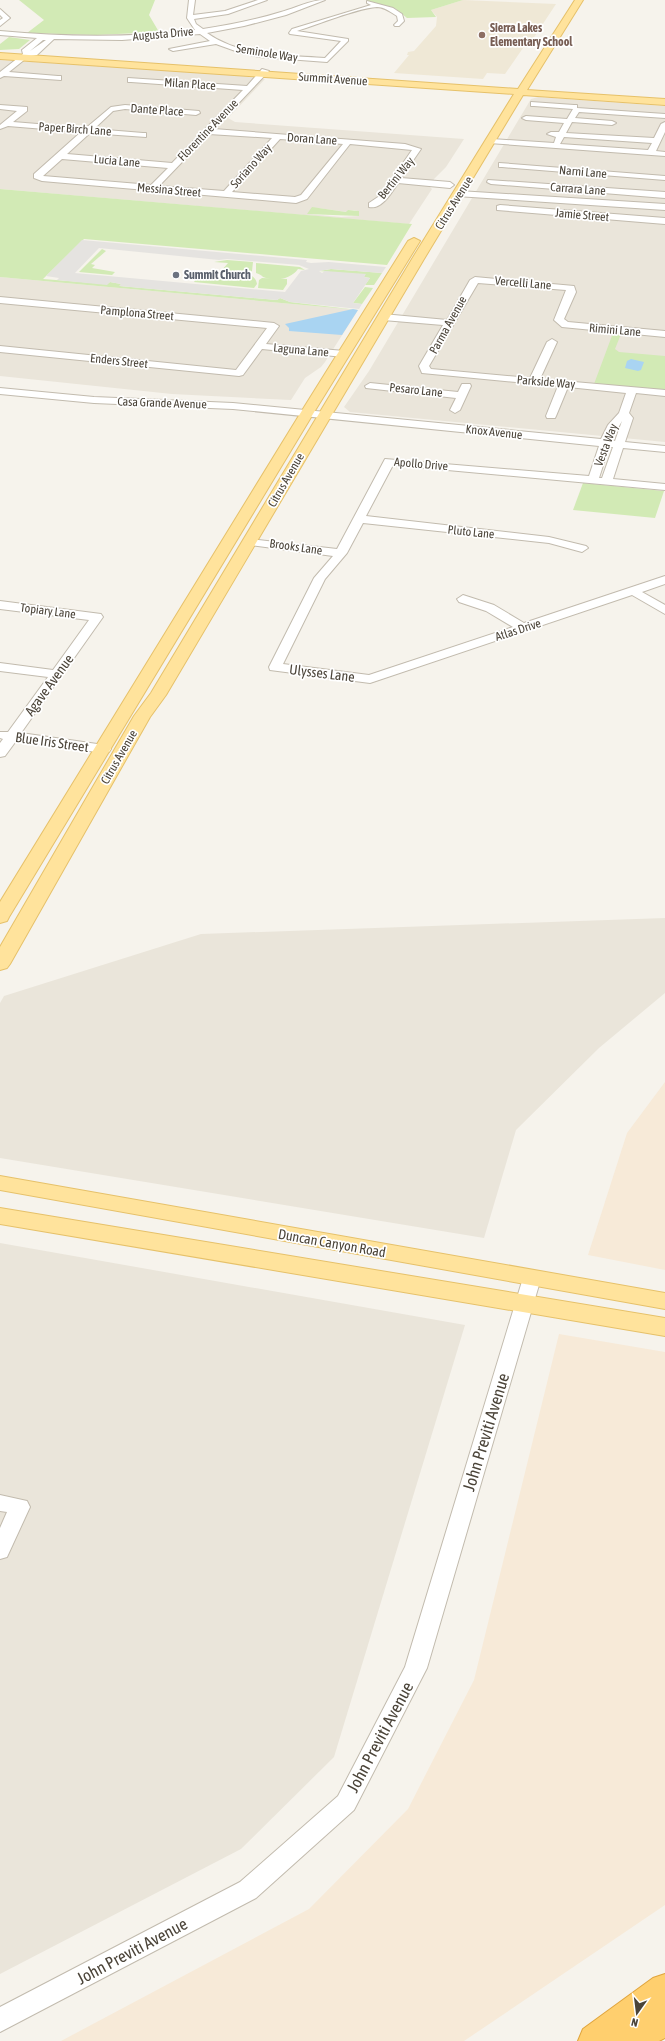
<svg xmlns="http://www.w3.org/2000/svg" width="665" height="2041" viewBox="0 0 665 2041" font-family="'Asap Condensed',sans-serif">
  <style>
    .residential { fill: #eae5da; fill-rule: evenodd }
    .commercial { fill: #f7ead8 }
    .education { fill: #efe8d6 }
    .green { fill: #d2eab5 }
    .parking { fill: #e5e3e0; fill-rule: evenodd }
    .water { fill: #a9d4f2 }
    .lines { fill: none; stroke-linecap: round; stroke-linejoin: round }
    .minor-casing { stroke: #c2bbae; stroke-width: 2 }
    .major-casing { stroke: #e6c16a; stroke-width: 2 }
    .highway-casing { stroke: #e0a43c; stroke-width: 2 }
    .minor { fill: #fff; fill-rule: evenodd }
    .major { fill: #ffe39c; fill-rule: evenodd }
    .highway { fill: #ffcf6e; fill-rule: evenodd }
    .education-dot { fill: #8d6e63; stroke: #fff; stroke-width: 1.5 }
    .worship-dot { fill: #6b7280; stroke: #fff; stroke-width: 1.5 }
    .labels { text-anchor: middle; stroke-width: 3.5; stroke-linejoin: round; paint-order: stroke }
    .far-education-label { font-size: 12px; font-weight: bold; fill: #785e54; stroke: #fff; text-anchor: start }
    .far-street-label { font-size: 12px; fill: #4b4439; stroke: #fff }
    .far-worship-label { font-size: 12px; font-weight: bold; fill: #5b616d; stroke: #fff; text-anchor: start }
    .street-label { font-size: 14px; fill: #4b4439; stroke: #fff }
    .near-street-label { font-size: 17px; fill: #4b4439; stroke: #fff }
  </style>
  <rect width="100%" height="100%" fill="#f6f3ec"/>
  <g class="residential">
    <path d="M0,60L243,75L248,77L265,79L228,118L235,122L464,139L446,167L434,179L430,187L432,189L409,224L0,189ZM318,208L347,212L348,210H354L358,211L359,216L341,217L308,214Z"/>
    <path d="M538,97L665,106V442L350,412L344,407L369,371L531,99Z"/>
    <path d="M0,277L358,310L325,362L321,367L305,378L291,400L172,394L0,376Z"/>
    <path d="M665,918V993L599,1048L516,1130L484,1238L0,1158V1003L4,996L201,934Z"/>
    <path d="M0,1243L465,1325L334,1757L241,1849L0,1974Z"/>
  </g>
  <g class="commercial">
    <path d="M665,1082V1270L588,1255L627,1133Z"/>
    <path d="M559,1334L665,1352V1905L464,2041H61L309,1909L408,1809L474,1680Z"/>
  </g>
  <path class="education" d="M463,0L556,4L527,48H523L505,74L487,73L483,79L394,73L409,55H407L408,52L414,51L436,26L437,17L431,10Z"/>
  <g class="green">
    <path d="M19,0H155L149,15L159,32L96,35L27,33L44,20Z"/>
    <path d="M366,0H463L431,10L436,17L407,18L396,9Z"/>
    <path d="M9,37L30,40L19,49L0,50V44Z"/>
    <path d="M0,189L412,224L387,265L84,239L43,279L107,284L110,282L121,284L120,286L277,300L280,298L290,302L358,310L0,277Z"/>
    <path d="M312,207L346,212L348,210L359,211V216L307,214Z"/>
    <path d="M102,249L106,251L91,264L95,265L92,268L115,272L112,275L79,272Z"/>
    <path d="M227,260L253,262L252,271L249,273L222,270L228,263L214,262Z"/>
    <path d="M256,263L300,267L305,270L298,269C291,279 275,282 263,277C262,276 260,274 256,273Z"/>
    <path d="M331,269L382,273L374,285H365L370,278L364,277L365,275L319,271Z"/>
    <path d="M222,271C234,272 255,270 257,284L254,288L194,282L198,276L216,278Z"/>
    <path d="M262,278L287,279V284L283,290L258,288L259,280Z"/>
    <path d="M365,287L373,288L362,304L353,303Z"/>
    <path d="M613,333L621,334L615,349L619,352L665,356V390L594,384Z"/>
    <path d="M583,483L664,491L655,518L573,510Z"/>
  </g>
  <path class="parking" d="M82,240L307,260L306,262L311,263L329,262L386,267L382,273L331,269L319,271L322,273L325,271L366,274L364,277L370,278L353,303L362,304L359,309L290,302L280,298L277,300L119,286L121,284L110,282L107,285L57,280L59,278L46,276ZM99,248L219,260L227,259L299,265L309,269L301,271L285,292L75,273Z"/>
  <g class="water">
    <path d="M353,309L358,310L342,335L289,331V328L285,324Z"/>
    <path d="M631,359L644,362L641,370L638,371L625,368L627,361Z"/>
  </g>
  <g class="lines">
    <defs>
      <g id="minor">
        <path d="M189,0H195L193,15L225,11L258,0H267L228,14L194,19L196,24L203,29C229,25 255,20 281,12C296,8 310,0 325,0L286,15L244,26L207,33C241,57 285,55 325,58L341,41L290,34L289,33L292,29L371,5L367,3V1L393,8L402,14L404,21L399,26H395L394,25L398,21L397,16C391,12 384,7 377,7C354,9 320,24 297,31L348,39V41L327,62L260,57L241,53L216,44L173,51L169,49L210,41L200,34L122,40L54,39L37,55L29,56L9,72L58,76H61V80L4,76L0,78V72L23,54L22,50L37,38L0,35V31C65,37 129,38 195,30L187,18ZM43,40H46L30,51Z"/>
        <path d="M0,9L10,18L0,26V20L3,18L0,15Z"/>
        <path d="M262,69L269,71L214,129L405,144L421,149L401,178L450,182L454,185L450,188L398,183C392,192 382,210 369,207V203L381,195L412,150L350,144L307,199L296,203L42,181L34,178V174L81,132L8,126L0,129V125L17,111L0,109V105L27,107V111L13,122L86,128L111,107L125,105L199,111L200,113L196,115L125,109L113,111L94,129L143,133H146V137L90,133L67,154L172,163L243,90L131,82H128V78L247,86ZM209,134L272,138L224,191L159,186ZM280,139L343,144L301,195L295,197L232,192ZM62,159L168,168L151,185L43,176Z"/>
        <path d="M531,102L574,105H577V108L665,114V118L579,112L575,118L612,121L616,123L612,125L572,122L566,133L654,138L661,124L665,122V132L656,151L665,152V156L489,143L488,141L492,139L554,143L556,137L547,134L551,132H559L564,123L526,120L522,118L526,116L567,119L573,109L534,106H531ZM564,137L652,143L648,150L560,144Z"/>
        <path d="M499,163L665,176V180L502,167H499Z"/>
        <path d="M488,180L665,192V198L491,184L487,182Z"/>
        <path d="M459,191L665,204V210L456,196L455,194Z"/>
        <path d="M500,205L665,218V224L497,210V206Z"/>
        <path d="M475,277L574,286L576,292L564,319L568,322L665,331V337L562,327L554,320L566,290L478,283L429,366L431,369L530,378L547,342L552,339L557,342L540,379L665,390V396L636,393L629,413L633,418L625,442L665,446V452L623,448L613,479L665,484V490L393,465L366,516L549,537L586,546L588,548L582,552L549,543L363,523L347,553L325,579L283,664L369,675L513,627L486,611L459,602L457,599L463,595L494,605L524,623L665,576V584L642,592L665,605V614L632,595L370,683L270,670L269,667L314,578L333,556L250,545L244,542L246,540L250,539L337,549L385,459L589,476L599,446L233,409L94,403L0,394V388L94,397L233,403L601,439L608,425L619,413L626,393L568,387L556,416L555,418H547L546,416L558,386L422,373L419,366L443,325L383,320L378,317L383,314L447,320L470,280ZM622,421L615,441L611,440ZM609,447H613L602,478H599Z"/>
        <path d="M0,297L274,323L279,326L266,344L344,351L349,354L344,357L262,349L243,375L239,376L0,352V346L236,370L267,328L0,303Z"/>
        <path d="M370,383L458,392L462,384H470L471,386L460,410L455,413L450,410L456,398L366,388L365,386Z"/>
        <path d="M0,601L101,614L103,617L21,733L104,745L109,746L111,749L109,752L104,753L16,741L5,756L0,757V743L3,739L0,738V732H8L48,677L0,671V663L53,670L89,620L0,609Z"/>
        <path d="M532,1272L538,1273L541,1278L427,1668L354,1810L256,1898L0,2032V2007L240,1882L338,1796L405,1667L523,1278L526,1273Z"/>
        <path d="M0,1495L27,1501L30,1507L7,1557L0,1559V1528L7,1512L0,1511Z"/>
      </g>
      <g id="major">
        <path d="M575,0H583L527,90L665,99V105L523,95L424,259L166,695L150,717L10,964L7,968L0,970V947L134,716L151,693L412,259L514,94L0,59V53L518,89Z"/>
        <path d="M414,238L420,241L316,409L9,917L7,921L0,923V902L303,409L408,241Z"/>
        <path d="M0,1176L665,1293V1309L0,1190Z"/>
        <path d="M0,1208L665,1318V1336L0,1224Z"/>
      </g>
      <path id="highway" d="M665,1974V2038L659,2041H578L583,2029L653,1978Z"/>
    </defs>
    <use href="#minor" class="minor-casing"/>
    <use href="#major" class="major-casing"/>
    <use href="#highway" class="highway-casing"/>
    <use href="#minor" class="minor"/>
    <use href="#major" class="major"/>
    <use href="#highway" class="highway"/>
  </g>
  <circle class="education-dot" cx="482" cy="35" r="4"/>
  <circle class="worship-dot" cx="176" cy="275" r="4"/>
  <g class="labels">
    <g class="far-education-label">
      <text x="490" y="32">Sierra Lakes<tspan x="490" dy="14">Elementary School</tspan></text>
    </g>
    <g class="far-street-label">
      <text transform="translate(163 34) rotate(-5)" y="4">Augusta Drive</text>
      <text transform="translate(267 53) rotate(9)" y="4">Seminole Way</text>
      <text transform="translate(333 79) rotate(4)" y="4">Summit Avenue</text>
      <text transform="translate(190 84) rotate(4)" y="4">Milan Place</text>
      <text transform="translate(157 110) rotate(4)" y="4">Dante Place</text>
      <text transform="translate(75 129) rotate(4)" y="4">Paper Birch Lane</text>
      <text transform="translate(208 130) rotate(-46)" y="4">Florentine Avenue</text>
      <text transform="translate(312 139) rotate(4)" y="4">Doran Lane</text>
      <text transform="translate(117 161) rotate(5)" y="4">Lucia Lane</text>
      <text transform="translate(251 166) rotate(-48)" y="4">Soriano Way</text>
      <text transform="translate(583 172) rotate(5)" y="4">Narni Lane</text>
      <text transform="translate(396 178) rotate(-51)" y="4">Bertini Way</text>
      <text transform="translate(578 189) rotate(4)" y="4">Carrara Lane</text>
      <text transform="translate(169 190) rotate(5)" y="4">Messina Street</text>
      <text transform="translate(454 203) rotate(-58)" y="4">Citrus Avenue</text>
      <text transform="translate(582 215) rotate(5)" y="4">Jamie Street</text>
      <text transform="translate(523 283) rotate(5)" y="4">Vercelli Lane</text>
      <text transform="translate(137 313) rotate(5)" y="4">Pamplona Street</text>
      <text transform="translate(448 325) rotate(-61)" y="4">Parma Avenue</text>
      <text transform="translate(615 330) rotate(5)" y="4">Rimini Lane</text>
      <text transform="translate(301 350) rotate(5)" y="4">Laguna Lane</text>
      <text transform="translate(119 361) rotate(6)" y="4">Enders Street</text>
      <text transform="translate(546 382) rotate(5)" y="4">Parkside Way</text>
      <text transform="translate(416 390) rotate(6)" y="4">Pesaro Lane</text>
      <text transform="translate(162 403) rotate(2)" y="4">Casa Grande Avenue</text>
      <text transform="translate(494 432) rotate(6)" y="4">Knox Avenue</text>
      <text transform="translate(606 445) rotate(-69)" y="4">Vesta Way</text>
      <text transform="translate(421 464) rotate(5)" y="4">Apollo Drive</text>
      <text transform="translate(286 480) rotate(-60)" y="4">Citrus Avenue</text>
      <text transform="translate(471 532) rotate(6)" y="4">Pluto Lane</text>
      <text transform="translate(296 547) rotate(8)" y="4">Brooks Lane</text>
      <text transform="translate(48 611) rotate(7)" y="4">Topiary Lane</text>
      <text transform="translate(518 630) rotate(-18)" y="4">Atlas Drive</text>
      <text transform="translate(119 757) rotate(-60)" y="4">Citrus Avenue</text>
    </g>
    <g class="far-worship-label">
      <text x="184" y="279">Summit Church</text>
    </g>
    <g class="street-label">
      <text transform="translate(322 673) rotate(7)" y="5">Ulysses Lane</text>
      <text transform="translate(49 685) rotate(-54)" y="5">Agave Avenue</text>
      <text transform="translate(52 742) rotate(8)" y="5">Blue Iris Street</text>
      <text transform="translate(332 1243) rotate(10)" y="5">Duncan Canyon Road</text>
    </g>
    <g class="near-street-label">
      <text transform="translate(486 1432) rotate(-73)" y="6">John Previti Avenue</text>
      <text transform="translate(380 1737) rotate(-62)" y="6">John Previti Avenue</text>
      <text transform="translate(132 1951) rotate(-28)" y="6">John Previti Avenue</text>
    </g>
  </g>
  <g transform="translate(637 2013) rotate(194)" stroke="#ffffff" stroke-width="3" paint-order="stroke">
  <path d="M0-3L7 15L0 10L-7 15Z" fill="#4b4439"/>
  <text y="-6" font-size="11" font-weight="bold" text-anchor="middle" fill="#4b4439">N</text>
  </g>
</svg>
